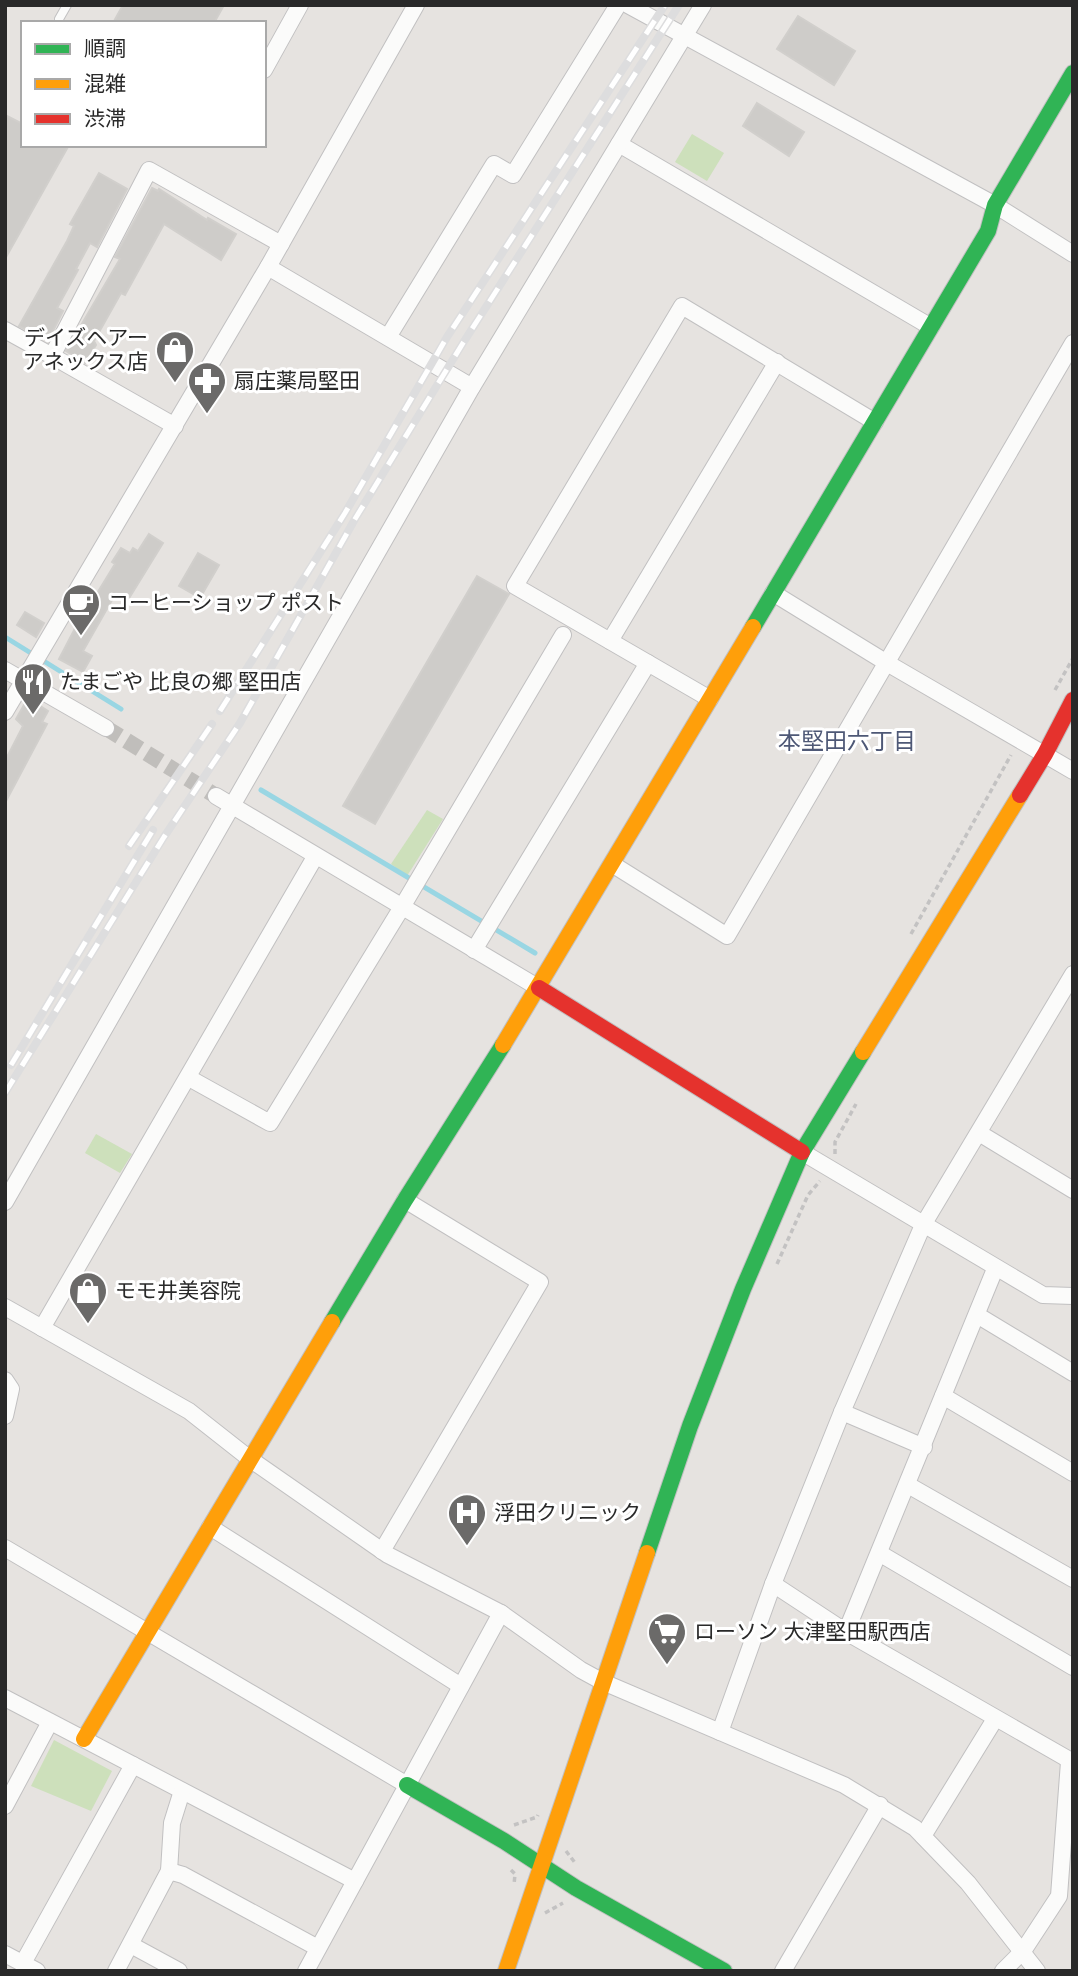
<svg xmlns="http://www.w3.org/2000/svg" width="1078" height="1976" viewBox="0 0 1078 1976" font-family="'Noto Sans','Noto Sans JP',sans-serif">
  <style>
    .grass { fill: #cde0bb }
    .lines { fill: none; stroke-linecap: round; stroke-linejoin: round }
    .stream { stroke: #99d6e3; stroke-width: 5 }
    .building { fill: #ceccc9; stroke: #d1cfcc; stroke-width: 2 }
    .street-tunnel { stroke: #c0bebb; stroke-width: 16; stroke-dasharray: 16 8; stroke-linecap: butt }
    .lane-casing { stroke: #c1c0c1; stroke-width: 10 }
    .street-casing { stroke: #c1c0c1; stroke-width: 18 }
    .fast-casing { stroke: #c1c0c1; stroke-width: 18 }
    .slow-casing { stroke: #c1c0c1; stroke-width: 18 }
    .jam-casing { stroke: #c1c0c1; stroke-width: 18 }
    .path { stroke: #c3c2c2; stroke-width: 3.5; stroke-dasharray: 5 3.5; stroke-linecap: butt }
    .lane { stroke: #fbfbfa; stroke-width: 8 }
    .street { stroke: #fbfbfa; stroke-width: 16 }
    .fast { stroke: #30b455; stroke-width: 16 }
    .slow { stroke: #ff9f0a; stroke-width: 16 }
    .jam { stroke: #e5322d; stroke-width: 16 }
    .rail-casing { stroke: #ddddde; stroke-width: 8 }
    .rail { stroke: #fff; stroke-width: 5; stroke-dasharray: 16; stroke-linecap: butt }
    .labels { text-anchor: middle; stroke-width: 6; stroke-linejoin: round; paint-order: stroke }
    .poi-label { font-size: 21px; fill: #292929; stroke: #fff; text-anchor: start }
    .neighbourhood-label { font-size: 23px; fill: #4e5876; stroke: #fff }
  </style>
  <rect width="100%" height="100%" fill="#e6e3e0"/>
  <g class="grass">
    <path d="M692,134L724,153L707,181L675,162Z"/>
    <path d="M427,810L443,819L407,876L391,864Z"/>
    <path d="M96,1134L132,1154L120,1173L85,1153Z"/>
    <path d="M54,1740L112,1771L91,1811L31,1786Z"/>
  </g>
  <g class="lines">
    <g class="stream">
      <path d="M5,637L121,709"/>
      <path d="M261,790L535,953"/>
    </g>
  </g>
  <g class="building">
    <path d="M123,5H224L214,23H113Z"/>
    <path d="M798,16L855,51L834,85L777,49Z"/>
    <path d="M757,103L804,132L789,156L743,126Z"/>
    <path d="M5,115L23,124V145H69L5,259Z"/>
    <path d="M99,173L127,189L97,247L90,243L76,269L78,270L57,308L63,311L48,341L19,326L67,241L74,226L70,224Z"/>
    <path d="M152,188L158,191L159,189L207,220L208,218L236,234L221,260L164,224L125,295L121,293L94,341L96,345L85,363L66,351L120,259L115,257Z"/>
    <path d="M149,534L163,543L128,600L116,593L83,651L92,656L83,672L59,659L93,594L96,595L115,564L112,562L121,548L130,553L133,548L138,551Z"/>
    <path d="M198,553L219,565L200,598L179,586Z"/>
    <path d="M477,576L509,594L375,824L343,806Z"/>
    <path d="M25,612L44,623L36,637L17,625Z"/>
    <path d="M28,698L48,711L42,722L47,724L5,803V761L23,726L16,719Z"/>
  </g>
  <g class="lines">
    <path class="street-tunnel" d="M106,728L216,796"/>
    <defs>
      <path id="lane" d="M59,19L67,5"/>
      <g id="street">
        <path d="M628,5L995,205L1073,254"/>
        <path d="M264,70L300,5"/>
        <path d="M619,144L931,327"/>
        <path d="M268,267L472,387"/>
        <path d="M5,330L52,356L149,170L281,244"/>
        <path d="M388,337L494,164L513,175L618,5"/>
        <path d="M52,356L175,426"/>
        <path d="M773,593L887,663L1073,771"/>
        <path d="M610,641L777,362"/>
        <path d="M5,670L106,728"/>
        <path d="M710,699L515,586L682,306L875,422"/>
        <path d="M5,712L268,267L416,5"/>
        <path d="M216,796L539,988"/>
        <path d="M612,864L727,936L1073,343"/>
        <path d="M474,950L648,663"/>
        <path d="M189,1078L270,1123L402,907L563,635"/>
        <path d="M979,1133L1073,1190"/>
        <path d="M802,1152L1043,1295L1073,1296"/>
        <path d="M5,1202L472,387L703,5"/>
        <path d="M5,1307L189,1411L250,1459L388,1555L501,1613L581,1670L603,1682L844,1785L915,1828L968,1883L1037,1971"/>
        <path d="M977,1315L1073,1373"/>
        <path d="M42,1328L315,857"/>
        <path d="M5,1380L11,1389L5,1416"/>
        <path d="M943,1396L1073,1473"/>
        <path d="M842,1412L924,1447"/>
        <path d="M908,1485L1073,1579"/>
        <path d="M210,1527L461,1686"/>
        <path d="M5,1548L407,1785"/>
        <path d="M382,1551L540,1282L405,1200"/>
        <path d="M879,1553L1073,1667"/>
        <path d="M773,1584L846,1632L1073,1762"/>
        <path d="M846,1632L995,1269"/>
        <path d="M5,1698L355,1881"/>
        <path d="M720,1732L773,1584L842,1412L923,1225L1073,974"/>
        <path d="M5,1806L50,1722"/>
        <path d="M923,1836L995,1719"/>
        <path d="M169,1871L172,1823L182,1791"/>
        <path d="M131,1945L179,1971"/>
        <path d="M5,1954L37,1971"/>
        <path d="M23,1963L133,1765"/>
        <path d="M116,1971L169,1871L183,1875L318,1948"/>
        <path d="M306,1971L501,1613"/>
        <path d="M783,1971L880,1805"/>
        <path d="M1003,1971L1023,1951L1059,1896L1069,1762"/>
      </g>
      <g id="fast">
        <path d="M753,627L988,231L995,205L1073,73"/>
        <path d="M332,1322L405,1200L503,1045"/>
        <path d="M647,1553L690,1426L743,1289L802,1152L863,1052"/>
        <path d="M407,1785L504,1841L576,1888L724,1971"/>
      </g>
      <g id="slow">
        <path d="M503,1045L753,627"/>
        <path d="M863,1052L1020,795"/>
        <path d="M84,1739L332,1322"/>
        <path d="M506,1971L647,1553"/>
      </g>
      <g id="jam">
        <path d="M1020,795L1045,754L1073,700"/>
        <path d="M539,988L802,1152"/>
      </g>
    </defs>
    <use href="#lane" class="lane-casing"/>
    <use href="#street" class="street-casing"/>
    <use href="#fast" class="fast-casing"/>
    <use href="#slow" class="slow-casing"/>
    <use href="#jam" class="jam-casing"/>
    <g class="path">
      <path d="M1055,690L1073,658"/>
      <path d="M911,934L1011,755"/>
      <path d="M835,1154V1142L856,1104"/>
      <path d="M777,1264L808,1195L820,1181"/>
      <path d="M514,1825L537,1817L538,1815"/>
      <path d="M566,1851L576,1864"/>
      <path d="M511,1870L515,1874L514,1885"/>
      <path d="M545,1913L563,1903"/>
    </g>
    <use href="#lane" class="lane"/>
    <use href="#street" class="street"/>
    <use href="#fast" class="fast"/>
    <use href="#slow" class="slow"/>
    <use href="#jam" class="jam"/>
    <defs>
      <g id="rail">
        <path d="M220,711L345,513L447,337L665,5"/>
        <path d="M129,846L212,724"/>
        <path d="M11,1065L153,830"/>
        <path d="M5,1093L164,837L240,723L355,519L463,343L679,5"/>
      </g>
    </defs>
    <use href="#rail" class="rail-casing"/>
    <use href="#rail" class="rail"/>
  </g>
  <defs>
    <symbol id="shop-pin" viewBox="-11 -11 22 30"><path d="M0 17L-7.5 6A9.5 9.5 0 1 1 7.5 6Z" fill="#6b6a69" stroke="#fff"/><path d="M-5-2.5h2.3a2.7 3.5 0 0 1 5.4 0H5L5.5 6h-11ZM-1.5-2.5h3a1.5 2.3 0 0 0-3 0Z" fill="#fff"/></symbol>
    <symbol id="pharmacy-pin" viewBox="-11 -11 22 30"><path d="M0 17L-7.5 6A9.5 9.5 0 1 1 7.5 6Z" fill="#6b6a69" stroke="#fff"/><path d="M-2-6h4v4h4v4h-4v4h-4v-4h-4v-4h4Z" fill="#fff"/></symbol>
    <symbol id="cafe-pin" viewBox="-11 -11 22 30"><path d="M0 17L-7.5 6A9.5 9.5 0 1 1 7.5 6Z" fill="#6b6a69" stroke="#fff"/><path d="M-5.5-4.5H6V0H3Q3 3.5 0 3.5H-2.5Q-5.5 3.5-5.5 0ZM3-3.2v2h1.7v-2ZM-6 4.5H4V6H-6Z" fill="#fff"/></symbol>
    <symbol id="restaurant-pin" viewBox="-11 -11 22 30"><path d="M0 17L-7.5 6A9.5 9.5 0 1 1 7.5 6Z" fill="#6b6a69" stroke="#fff"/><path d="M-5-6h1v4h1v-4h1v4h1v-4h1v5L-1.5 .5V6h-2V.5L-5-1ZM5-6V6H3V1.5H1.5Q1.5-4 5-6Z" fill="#fff"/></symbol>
    <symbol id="hospital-pin" viewBox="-11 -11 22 30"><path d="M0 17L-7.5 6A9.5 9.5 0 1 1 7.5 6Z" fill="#6b6a69" stroke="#fff"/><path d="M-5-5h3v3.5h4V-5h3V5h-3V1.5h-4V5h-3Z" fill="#fff"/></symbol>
    <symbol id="supermarket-pin" viewBox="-11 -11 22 30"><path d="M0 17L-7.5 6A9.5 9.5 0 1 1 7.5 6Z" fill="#6b6a69" stroke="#fff"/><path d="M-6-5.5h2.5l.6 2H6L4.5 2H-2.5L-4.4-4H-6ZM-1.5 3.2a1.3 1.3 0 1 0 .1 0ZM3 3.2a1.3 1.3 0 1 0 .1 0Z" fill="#fff"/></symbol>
  </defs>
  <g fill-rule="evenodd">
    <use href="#shop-pin" x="153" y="328" width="44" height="60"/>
    <use href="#pharmacy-pin" x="185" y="359" width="44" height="60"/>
    <use href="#cafe-pin" x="59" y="581" width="44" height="60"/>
    <use href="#restaurant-pin" x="11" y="660" width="44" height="60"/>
    <use href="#shop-pin" x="66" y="1269" width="44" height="60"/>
    <use href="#hospital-pin" x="445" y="1491" width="44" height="60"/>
    <use href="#supermarket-pin" x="645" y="1610" width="44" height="60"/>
  </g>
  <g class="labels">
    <g class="poi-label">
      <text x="148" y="345" text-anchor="end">デイズヘアー<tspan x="148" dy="24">アネックス店</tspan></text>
      <text x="234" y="388">扇庄薬局堅田</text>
      <text x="108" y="610">コーヒーショップ ポスト</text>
      <text x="60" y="689">たまごや 比良の郷 堅田店</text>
      <text x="115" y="1298">モモ井美容院</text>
      <text x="494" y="1520">浮田クリニック</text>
      <text x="694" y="1639">ローソン 大津堅田駅西店</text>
    </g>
    <g class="neighbourhood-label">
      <text x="847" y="749">本堅田六丁目</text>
    </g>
  </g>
  <rect width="1078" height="1976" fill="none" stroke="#292929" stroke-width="14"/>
  <rect x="21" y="21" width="245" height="126" fill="#ffffff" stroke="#a9a9a9" stroke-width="2"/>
  <rect x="35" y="44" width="35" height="10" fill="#30b455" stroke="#a9a9a9" stroke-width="2"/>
  <text x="84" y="56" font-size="21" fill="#292929">順調</text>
  <rect x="35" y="79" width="35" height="10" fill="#ff9f0a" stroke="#a9a9a9" stroke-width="2"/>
  <text x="84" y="91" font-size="21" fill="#292929">混雑</text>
  <rect x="35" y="114" width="35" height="10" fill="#e5322d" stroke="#a9a9a9" stroke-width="2"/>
  <text x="84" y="126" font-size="21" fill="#292929">渋滞</text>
</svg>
